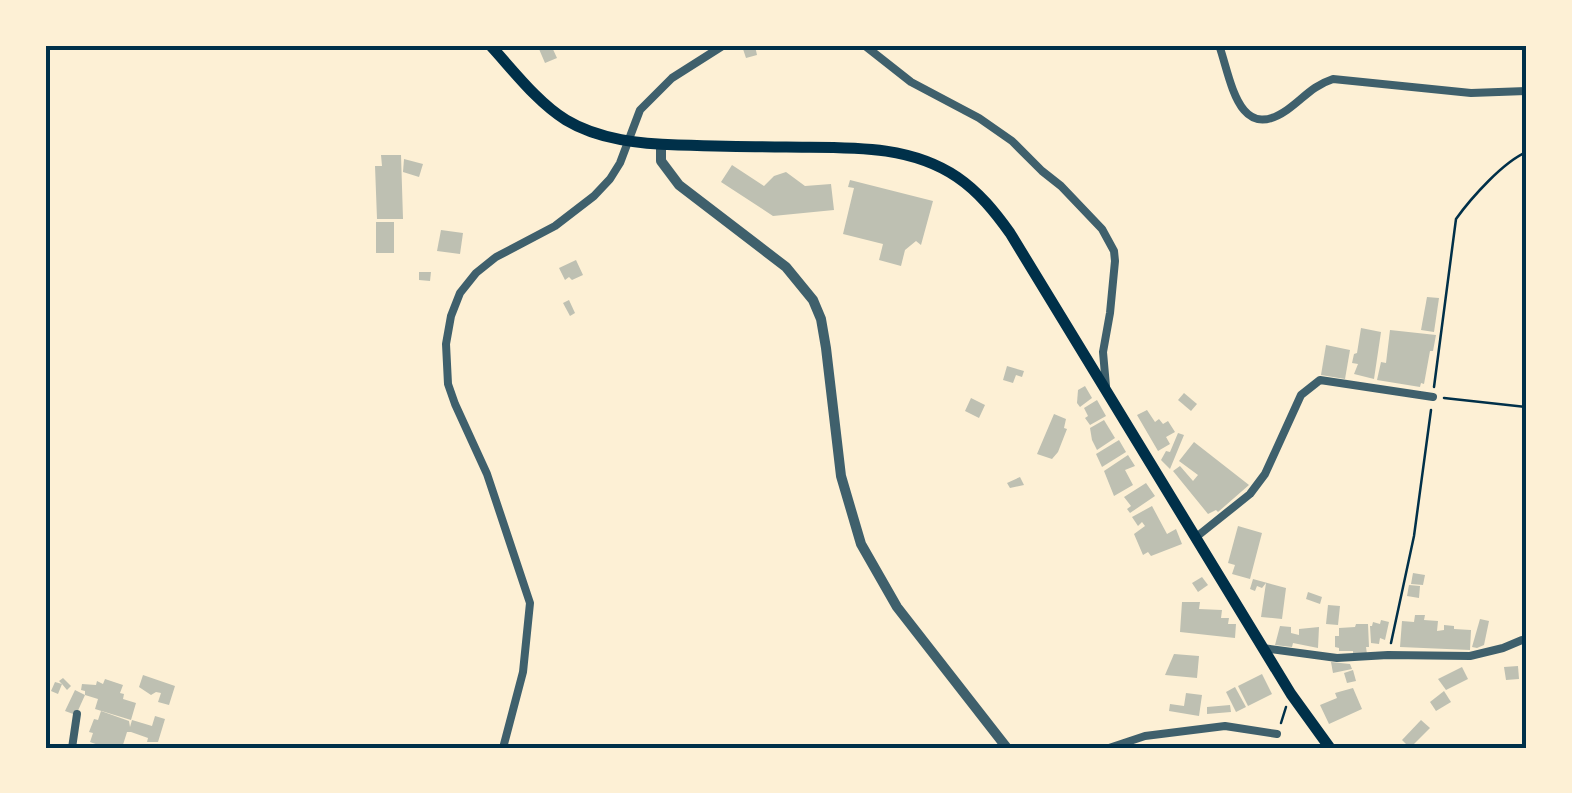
<svg xmlns="http://www.w3.org/2000/svg" width="1572" height="793" viewBox="0 0 1572 793" font-family="'Exo 2',sans-serif">
  <style>
    .building { fill: #bec0b2 }
    .lines { fill: none; stroke-linecap: round; stroke-linejoin: round }
    .path { stroke: #003049; stroke-width: 2.5 }
    .minor { stroke: #3f606c; stroke-width: 8 }
    .tertiary { stroke: #3f606c; stroke-width: 10 }
    .secondary { stroke: #003049; stroke-width: 11 }
    .neatline { fill: none; stroke: #003049; stroke-width: 4 }
  </style>
  <rect width="100%" height="100%" fill="#fdf0d5"/>
  <g class="building">
    <path d="M540,45H551L557,58L545,63L539,49L542,47Z"/>
    <path d="M755,46L757,55L746,58L743,49Z"/>
    <path d="M381,155H401L403,219H377L375,166H382Z"/>
    <path d="M404,159L423,164L419,177L403,172Z"/>
    <path d="M732,165L764,186L774,176L786,172L805,186L831,184L834,210L773,216L721,182Z"/>
    <path d="M850,180L933,201L921,245L916,241L905,250L901,266L879,260L883,244L843,234L854,188L848,187Z"/>
    <rect x="376" y="222" width="18" height="31"/>
    <path d="M441,230L463,233L460,254L437,251Z"/>
    <path d="M576,260L583,275L572,280L569,277L565,280L559,268Z"/>
    <path d="M419,272H431L430,281L419,280Z"/>
    <path d="M1427,297L1439,298L1434,332L1421,330Z"/>
    <path d="M569,300L575,313L570,316L563,303Z"/>
    <path d="M1361,328L1381,332L1374,379L1354,374L1358,364L1352,363L1354,354L1357,353Z"/>
    <path d="M1390,330L1436,335L1433,351H1430L1424,384L1421,383L1420,387L1377,380L1381,362L1386,363Z"/>
    <path d="M1326,345L1350,350L1345,379L1321,375Z"/>
    <path d="M1007,366L1024,371L1022,377L1016,375L1013,383L1003,380Z"/>
    <path d="M1085,386L1092,398L1080,407L1077,403L1078,390Z"/>
    <path d="M1184,393L1197,404L1191,411L1178,400Z"/>
    <path d="M971,398L985,405L979,418L965,411Z"/>
    <path d="M1097,400L1106,416L1090,425L1085,418L1088,416L1084,408Z"/>
    <path d="M1147,410L1155,422L1159,419L1163,424L1168,421L1175,432L1166,437L1170,444L1158,451L1137,415Z"/>
    <path d="M1054,414L1066,419L1064,428L1067,429L1058,452L1052,459L1037,454Z"/>
    <path d="M1104,420L1115,438L1097,450L1092,440L1090,428Z"/>
    <path d="M1178,433L1184,435L1170,469L1161,460L1166,451L1170,452Z"/>
    <path d="M1119,440L1126,452L1102,467L1096,454Z"/>
    <path d="M1194,442L1249,485L1218,512L1216,510L1208,514L1173,471L1180,466L1193,481L1198,475L1179,461Z"/>
    <path d="M1128,455L1135,466L1125,470L1133,485L1114,496L1104,471Z"/>
    <path d="M1020,477L1024,485L1010,488L1007,483Z"/>
    <path d="M1146,483L1155,496L1130,513L1127,509L1131,506L1124,497Z"/>
    <path d="M1152,506L1167,534L1176,529L1182,544L1151,556L1148,552L1143,555L1134,534L1145,526L1142,522L1138,526L1132,517Z"/>
    <path d="M1238,526L1262,533L1250,579L1232,574L1235,565L1228,563Z"/>
    <path d="M1413,573L1425,575L1423,585L1411,584Z"/>
    <path d="M1202,577L1208,585L1198,592L1192,583Z"/>
    <path d="M1253,579L1286,588L1282,619L1261,617L1266,583L1262,588L1257,586L1255,591L1250,589Z"/>
    <path d="M1409,585L1420,586L1419,598L1407,596Z"/>
    <path d="M1308,592L1322,597L1320,604L1306,599Z"/>
    <path d="M1182,602H1200L1199,609L1222,610L1221,618H1229L1228,624H1236L1235,638L1180,632Z"/>
    <path d="M1328,605L1340,606L1338,625L1326,624Z"/>
    <path d="M1415,615H1425L1424,620L1438,621L1437,631L1444,630V625L1454,626V629L1471,630L1470,650L1400,647L1402,621L1414,622Z"/>
    <path d="M1480,619L1489,621L1484,645L1477,648L1472,647Z"/>
    <path d="M1381,620L1389,622L1385,640L1380,638L1379,644L1371,643L1370,626H1372L1373,622L1380,624Z"/>
    <path d="M1356,624H1368L1369,647H1366L1367,654H1353V651H1339V648L1335,647V636H1339V628L1355,627Z"/>
    <path d="M1280,626L1291,627V633L1299,635V629L1319,627L1318,648L1293,643L1292,647L1275,645Z"/>
    <path d="M1174,654L1199,656L1197,678L1165,675Z"/>
    <path d="M1331,662L1350,664L1352,669L1333,673Z"/>
    <path d="M1518,666L1519,679L1506,680L1504,667Z"/>
    <path d="M1462,667L1468,679L1446,690L1438,679Z"/>
    <path d="M1353,670L1356,681L1347,683L1344,673Z"/>
    <path d="M1262,674L1272,694L1248,706L1238,686Z"/>
    <path d="M143,675L175,686L169,705L158,702L161,693L156,692L151,695L139,687Z"/>
    <path d="M63,678L71,686L67,690L62,684L58,694L51,691L55,682L62,684L59,681Z"/>
    <path d="M105,679L123,685L120,693L124,694L123,699L136,703L131,720L95,709L98,699L85,695L76,715L65,711L75,690L85,695V691L81,690L82,684L96,685L97,681L103,684Z"/>
    <path d="M1235,687L1246,707L1236,712L1226,692Z"/>
    <path d="M1353,688L1362,709L1329,724L1320,705L1337,698L1335,693Z"/>
    <path d="M1444,691L1451,702L1436,711L1430,702Z"/>
    <path d="M1186,693L1202,695L1199,716L1169,711L1170,704L1184,706Z"/>
    <path d="M1230,705L1231,712L1207,714V707Z"/>
    <path d="M101,711L129,721L130,727L132,720L152,726L155,716L165,719L158,742H147L148,738L131,732H127L122,748H107L90,742L93,733L89,732L94,719L98,720Z"/>
    <path d="M1421,720L1430,728L1410,748L1402,740Z"/>
  </g>
  <g class="lines">
    <g class="path">
      <path d="M1434,387L1456,219C1471,198 1504,161 1527,152"/>
      <path d="M1444,398L1527,407"/>
      <path d="M1391,643L1414,536L1431,410"/>
      <path d="M1281,723L1286,707"/>
    </g>
    <g class="minor">
      <path d="M864,45L911,82L979,118L1012,141L1042,171L1061,186L1102,229L1114,251L1115,261L1110,313L1103,352L1106,386"/>
      <path d="M1219,45C1231,79 1238,144 1287,110C1304,98 1312,86 1333,79L1471,93L1527,91"/>
      <path d="M1195,538L1250,494L1265,474L1301,395L1320,380L1433,397"/>
      <path d="M1263,648L1337,658L1388,655L1470,656L1503,648L1522,640L1527,641"/>
      <path d="M72,748L77,714"/>
      <path d="M503,748L523,672L530,603L487,474L455,404L448,384L446,344L451,316L460,293L476,273L496,257L555,226L594,196L610,179L620,163L640,110L672,78L724,45"/>
      <path d="M1109,748L1145,736L1225,726L1277,734"/>
    </g>
    <path class="tertiary" d="M661,144V161L679,185L786,267L813,300L821,319L826,348L841,476L861,544L897,607L1007,748"/>
    <path class="secondary" d="M490,45C513,70 537,102 566,120C599,140 642,144 678,145C714,146 750,147 786,147C844,148 907,143 957,177C979,192 995,212 1010,233L1291,694L1330,748"/>
  </g>
  <rect width="1572" height="793" fill="none" stroke="#fdf0d5" stroke-width="95"/>
  <rect x="48" y="48" width="1476" height="698" class="neatline"/>
</svg>
